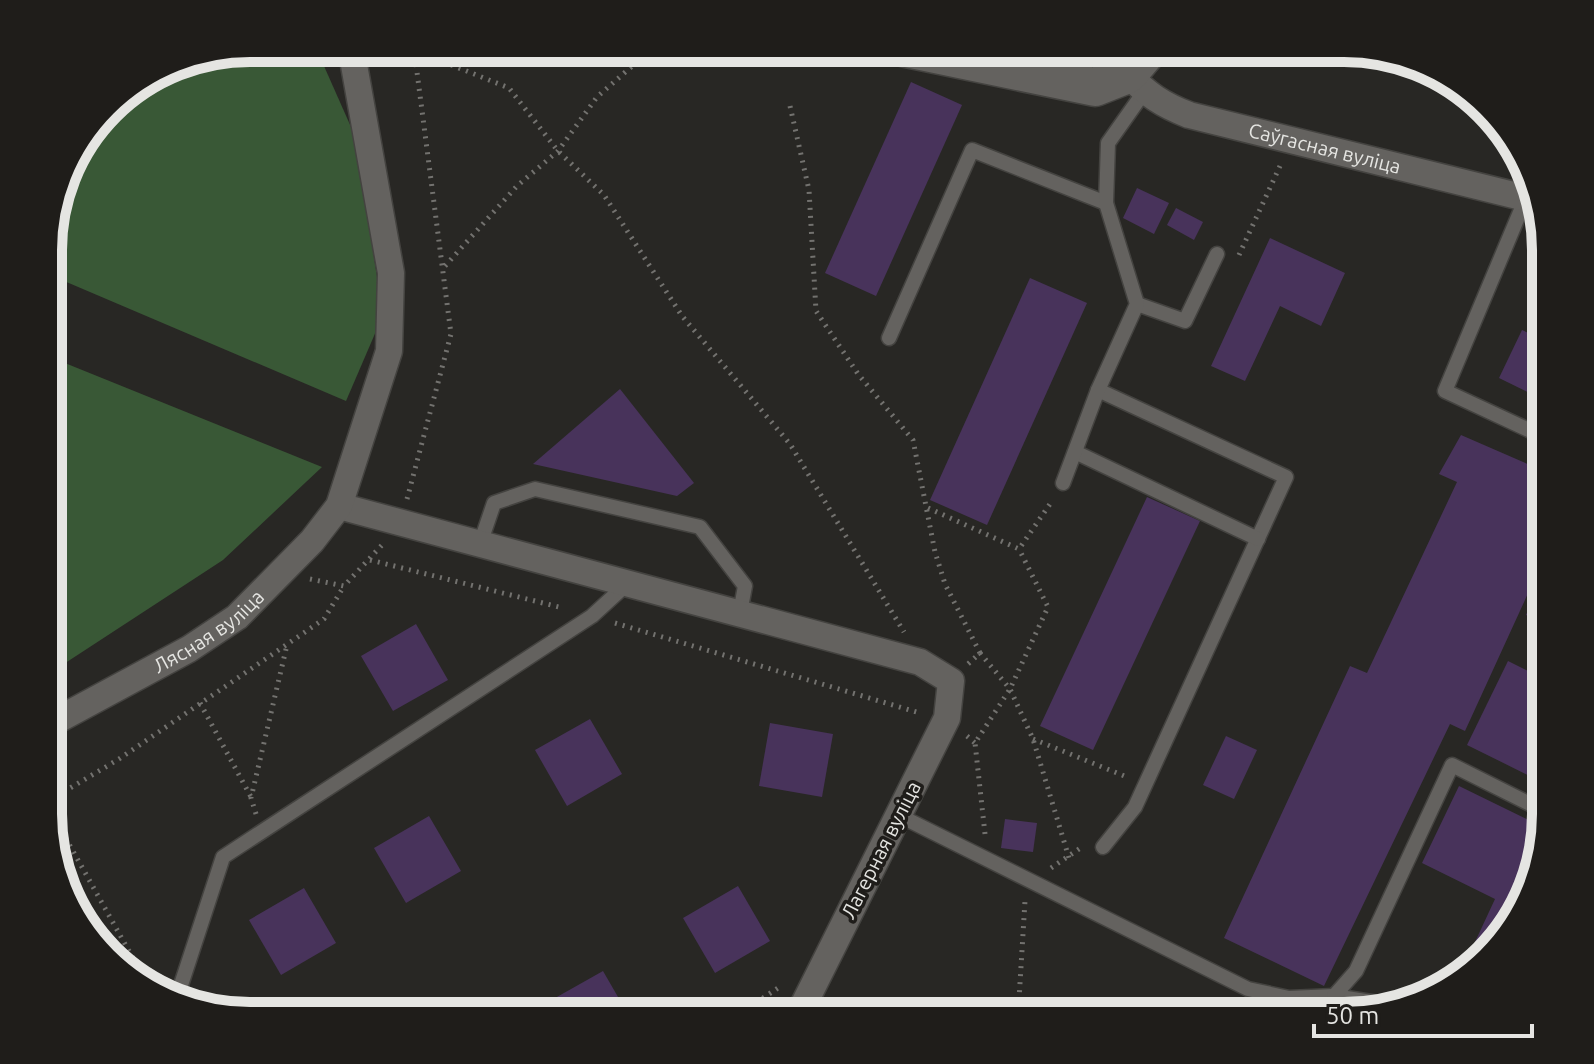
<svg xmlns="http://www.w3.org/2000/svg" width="1594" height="1064" viewBox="0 0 1594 1064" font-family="Ubuntu,sans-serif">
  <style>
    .green { fill: #395836 }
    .building { fill: #48335b }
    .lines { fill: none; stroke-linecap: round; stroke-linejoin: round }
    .service-casing { stroke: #444340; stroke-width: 17 }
    .minor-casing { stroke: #444340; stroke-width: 29 }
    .secondary-casing { stroke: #444340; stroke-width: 41 }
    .path { stroke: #73726f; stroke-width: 5; stroke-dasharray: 2 6; stroke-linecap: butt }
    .service { stroke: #64625f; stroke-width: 14 }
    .minor { stroke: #64625f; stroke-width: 26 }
    .secondary { stroke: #64625f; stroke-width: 38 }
    .labels { text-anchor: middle; stroke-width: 7; stroke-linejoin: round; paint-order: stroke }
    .street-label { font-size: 20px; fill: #e5e5e2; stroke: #1f1d1a }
    .rim { fill: none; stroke: #e5e5e2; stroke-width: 10 }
  </style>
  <rect width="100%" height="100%" fill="#282724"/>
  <g class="green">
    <path d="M250,48H316L355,136L383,315L346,401L50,275V224L69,160L116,98L173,63Z"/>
    <path d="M965,48H1121L1105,63L1081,70Z"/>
    <path d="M50,357L322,467L223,560L50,673Z"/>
  </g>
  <g class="building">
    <path d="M911,82L962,105L876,296L825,273Z"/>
    <path d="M1137,188L1169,203L1154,234L1123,218Z"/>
    <path d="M1176,208L1203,222L1194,240L1167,225Z"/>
    <path d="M1270,238L1345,273L1321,326L1280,306L1245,381L1211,366Z"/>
    <path d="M1030,278L1087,303L987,525L930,500Z"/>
    <path d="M1522,330L1546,341V401L1499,378Z"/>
    <path d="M620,389L694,483L677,496L533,464Z"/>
    <path d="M1461,435L1546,472V554L1465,731L1450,724L1324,986L1224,938L1350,666L1367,673L1457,482L1439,474Z"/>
    <path d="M1147,497L1200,521L1093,750L1040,726Z"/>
    <path d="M1546,571V624L1526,615Z"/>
    <path d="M416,624L448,680L393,711L361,656Z"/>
    <path d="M1508,661L1546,680V784L1467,745Z"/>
    <path d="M590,719L622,774L567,806L535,750Z"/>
    <path d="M770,723L833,734L822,797L759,786Z"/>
    <path d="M1226,736L1257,750L1234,799L1203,785Z"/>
    <path d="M1459,786L1545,828L1512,927L1488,948L1475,942L1495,899L1422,863Z"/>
    <path d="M429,816L461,871L406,903L374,848Z"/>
    <path d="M1005,819L1037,823L1033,852L1001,848Z"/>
    <path d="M738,886L770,941L715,973L683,918Z"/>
    <path d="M304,888L336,943L281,975L249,920Z"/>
    <path d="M603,971L629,1016H555L548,1002Z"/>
  </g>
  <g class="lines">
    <defs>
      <g id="service">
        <path d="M1526,198L1445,391L1546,438"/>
        <path d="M1137,304L1185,321L1217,254"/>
        <path d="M889,338L972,150L1106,203"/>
        <path d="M1098,390L1286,477L1135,807L1103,847"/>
        <path d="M1075,452L1258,539"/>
        <path d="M1063,483L1098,390L1137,304L1106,203L1108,143L1144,92"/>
        <path d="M480,544L494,503L535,489L700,527L745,586L740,613"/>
        <path d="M898,815L1248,989L1289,998L1334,996L1390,1005"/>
        <path d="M178,994L223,857L592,616L628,583"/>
        <path d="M1334,996L1356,971L1452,765L1546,812"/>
      </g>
      <g id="minor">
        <path id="s1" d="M1128,74C1146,94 1163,105 1189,115L1534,200"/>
        <path d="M339,506L920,662L951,681L947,718L798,1016"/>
        <path id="s2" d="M50,724L189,649L237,617L312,541L339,506L389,351L391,273L351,48"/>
      </g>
      <path id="secondary" d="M906,48L1095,87L1128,74L1150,48"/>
    </defs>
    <use href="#service" class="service-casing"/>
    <use href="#minor" class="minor-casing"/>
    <use href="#secondary" class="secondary-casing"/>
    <g class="path">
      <path d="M414,50L509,88L558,151L604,195L682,316L790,444L904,632"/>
      <path d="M294,62L309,48"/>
      <path d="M790,106L809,190L816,311L858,374L913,440L935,552L945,584L980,653L968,664"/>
      <path d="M1239,255L1280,166"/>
      <path d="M445,266L517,186L558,151L597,97L639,60"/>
      <path d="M407,499L451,334L414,49"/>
      <path d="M928,508L1019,549L1052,501"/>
      <path d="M370,560L563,608"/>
      <path d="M310,579L344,586L382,545"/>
      <path d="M615,623L920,713"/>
      <path d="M980,653L1010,689L1033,739L1069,858"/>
      <path d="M200,703L251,797"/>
      <path d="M967,736L975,743"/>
      <path d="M1033,739L1127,777"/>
      <path d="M50,800L119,759L324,619L344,586"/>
      <path d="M50,810L148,985"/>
      <path d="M256,814L251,798L287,645"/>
      <path d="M985,834L975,743L1010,689L1048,607L1019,549"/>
      <path d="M1051,868L1082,847"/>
      <path d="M736,1016L778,988"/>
      <path d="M1018,1016L1025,901"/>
    </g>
    <use href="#service" class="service"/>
    <use href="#minor" class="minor"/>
    <use href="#secondary" class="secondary"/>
  </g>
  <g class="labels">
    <g class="street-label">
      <text dy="7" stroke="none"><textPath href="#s1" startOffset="214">Саўгасная вуліца</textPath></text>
      <text dy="7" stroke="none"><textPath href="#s2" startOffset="184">Лясная вуліца</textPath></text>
      <text transform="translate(881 850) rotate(-63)" y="7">Лагерная вуліца</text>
    </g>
  </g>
  <path d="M0 0H1594V1064H0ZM250 62H1344A188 188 0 0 1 1532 250V814A188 188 0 0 1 1344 1002H250A188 188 0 0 1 62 814V250A188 188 0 0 1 250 62Z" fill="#1f1d1a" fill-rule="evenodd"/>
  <path class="rim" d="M250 62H1344A188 188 0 0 1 1532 250V814A188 188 0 0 1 1344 1002H250A188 188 0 0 1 62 814V250A188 188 0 0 1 250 62Z"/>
  <path d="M1314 1024v12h218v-12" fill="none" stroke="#e5e5e2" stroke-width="4"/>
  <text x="1326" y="1024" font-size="24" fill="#e5e5e2" stroke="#1f1d1a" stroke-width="6" paint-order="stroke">50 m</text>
</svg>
